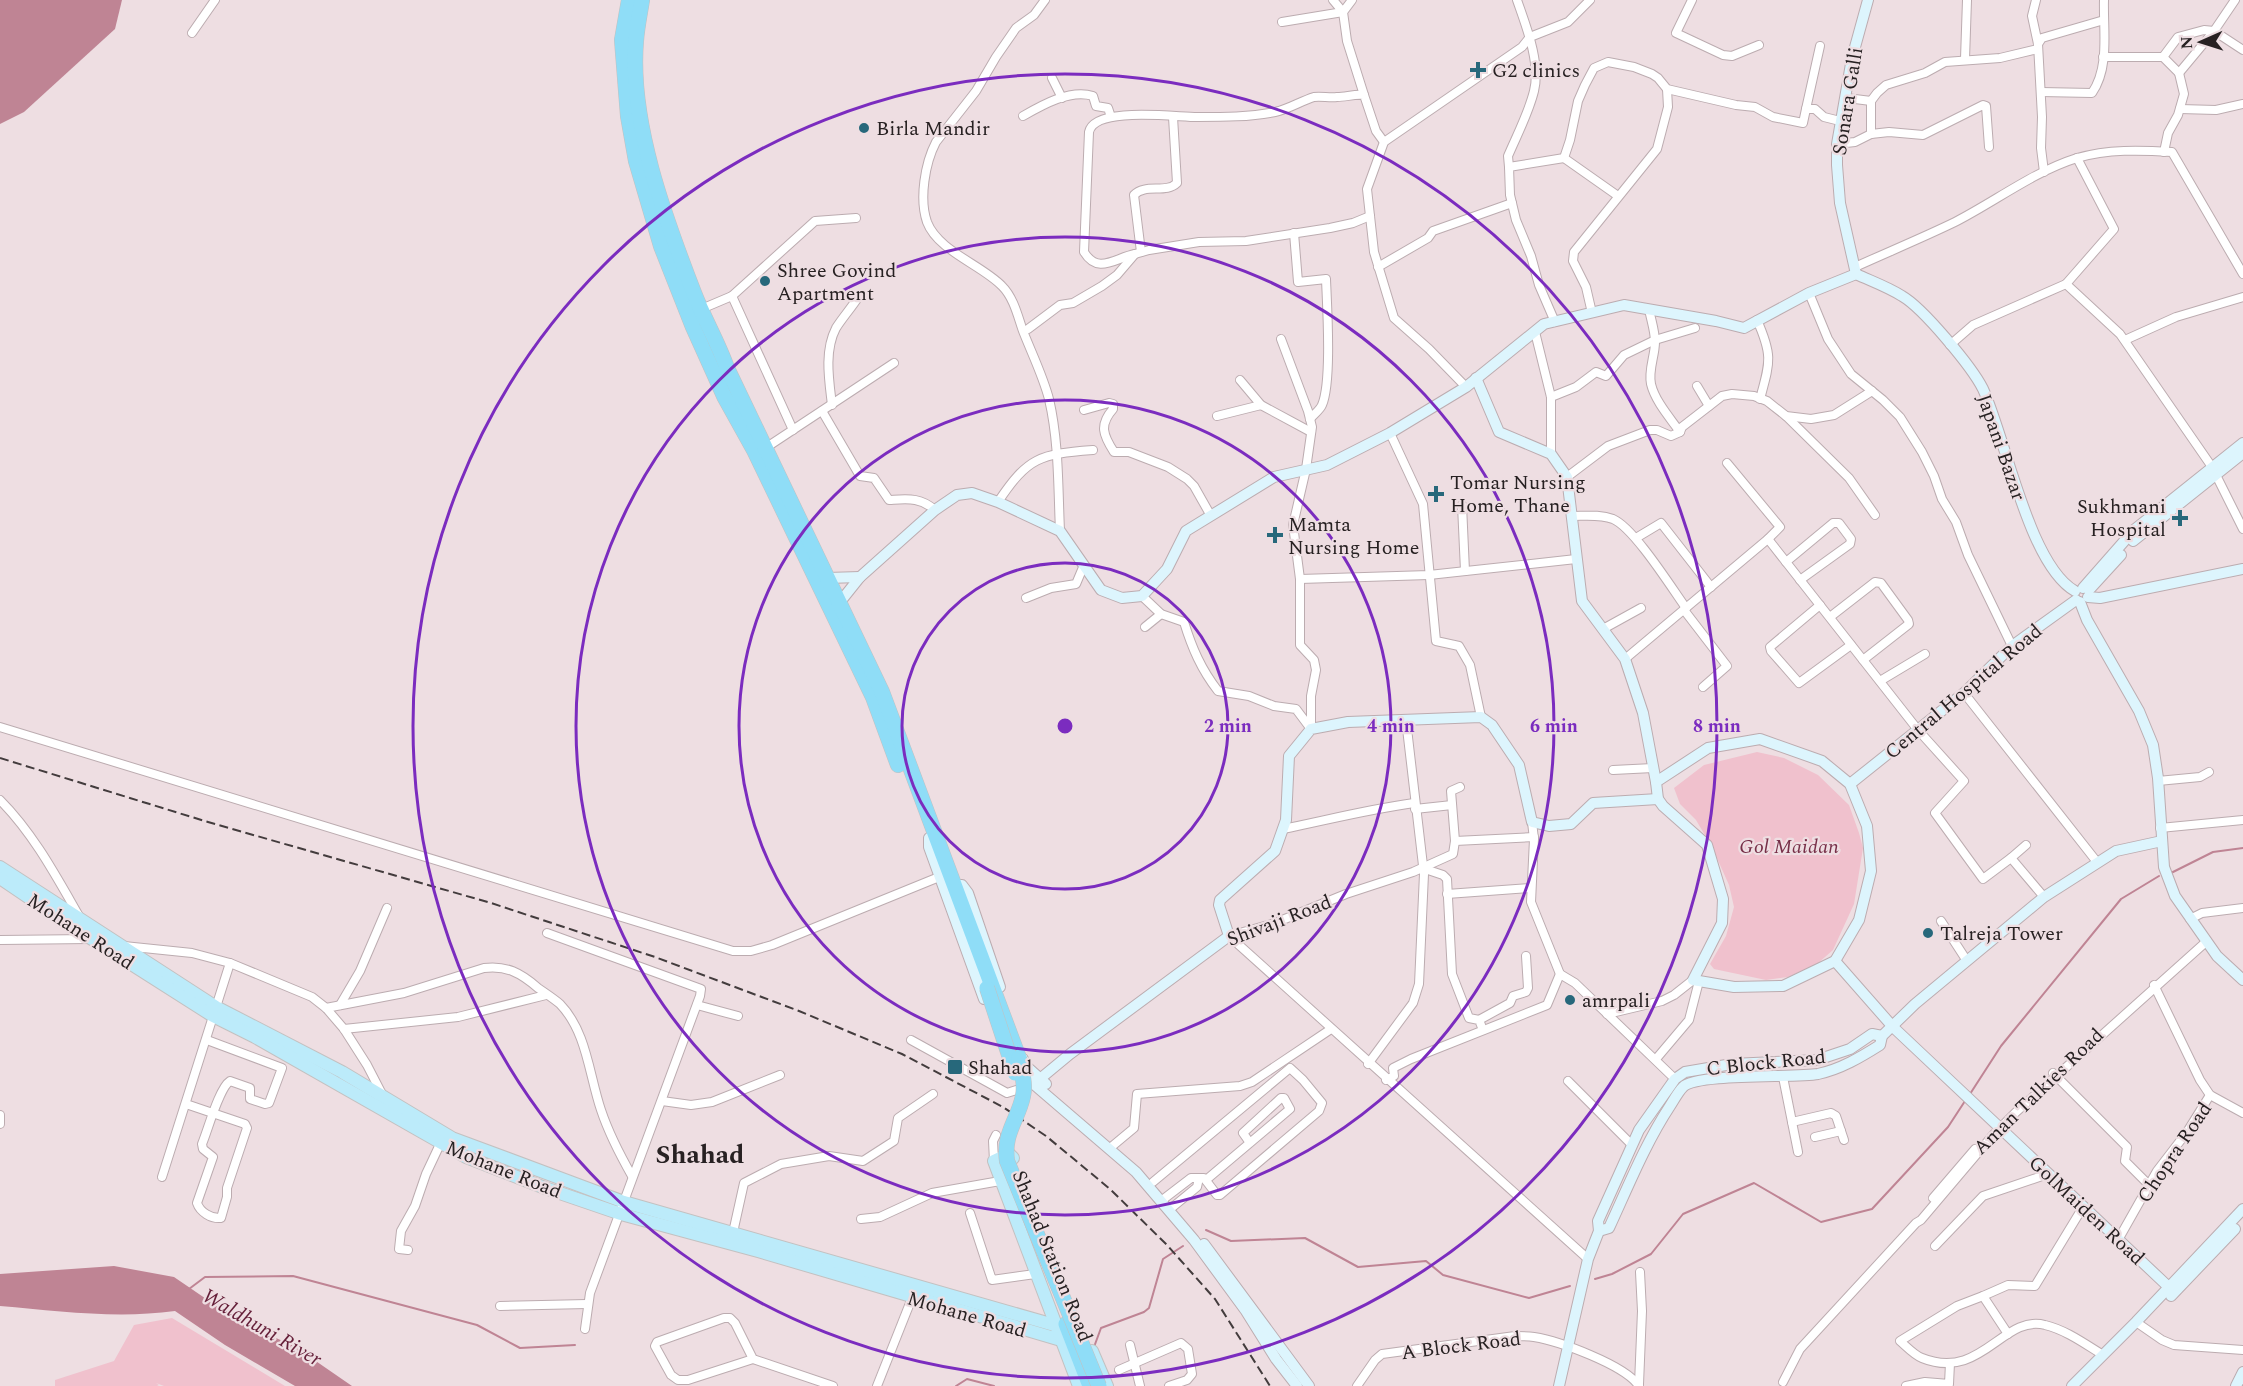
<svg xmlns="http://www.w3.org/2000/svg" width="2243" height="1386" viewBox="0 0 2243 1386" font-family="Spectral,serif">
  <style>
    .green { fill: #f0c1cd }
    .water { fill: #bf8494 }
    .lines { fill: none; stroke-linecap: round; stroke-linejoin: round }
    .stream { stroke: #bf8494; stroke-width: 2 }
    .street-casing { stroke: #bcacb0; stroke-width: 10 }
    .secondary-casing { stroke: #bcacb0; stroke-width: 12 }
    .primary-casing { stroke: #c3c1c1; stroke-width: 14 }
    .highway-casing { stroke: #c3c1c1; stroke-width: 16 }
    .street { stroke: #fff; stroke-width: 8 }
    .secondary { stroke: #ddf5fd; stroke-width: 10 }
    .primary { stroke: #bcebfa; stroke-width: 12 }
    .highway { stroke: #8fddf7; stroke-width: 15 }
    .rail { stroke: #433c3d; stroke-width: 2; stroke-dasharray: 9 4.5; stroke-linecap: butt }
    .highway-bridge-casing { stroke: #c3c1c1; stroke-width: 16; stroke-linecap: butt }
    .highway-bridge { stroke: #8fddf7; stroke-width: 15 }
    .ring { fill: none; stroke: #7b2cbf; stroke-width: 3 }
    .poi-dot { fill: #27687b; stroke: #eedee2; stroke-width: 2 }
    .labels { text-anchor: middle; stroke-width: 4.5; stroke-linejoin: round; paint-order: stroke }
    .poi-label { font-size: 20px; fill: #272122; stroke: #eedee2; text-anchor: start }
    .street-label { font-size: 20px; fill: #272122; stroke: #eedee2 }
    .park-label { font-size: 20px; font-style: italic; fill: #772f48; stroke: #eedee2 }
    .water-label { font-size: 21px; font-style: italic; fill: #651f39; stroke: #eedee2 }
    .district-label { font-size: 26px; font-weight: bold; fill: #272122; stroke: #eedee2 }
    .centre { fill: #7b2cbf; stroke: #eedee2; stroke-width: 3 }
    .ring-label { font-size: 18px; text-anchor: middle; font-weight: bold; fill: #7b2cbf; stroke: #eedee2; stroke-width: 4.5; stroke-linejoin: round; paint-order: stroke }
  </style>
  <rect width="100%" height="100%" fill="#eedee2"/>
  <g class="green">
    <path d="M1757,752L1784,758L1818,775L1849,805L1859,833L1863,848L1854,904L1833,950L1817,964L1788,977L1766,980L1714,969L1710,964L1726,936L1734,907L1729,885L1712,847L1696,820L1680,804L1674,788L1704,765Z"/>
    <path d="M172,1318L285,1386H164L156,1383L159,1385L157,1386H55V1380L114,1361L134,1325Z"/>
  </g>
  <g class="water">
    <path d="M0,0H122L115,29L24,112L0,124Z"/>
    <path d="M114,1266L174,1277L240,1322L294,1346L352,1386H295L225,1345L175,1311C117,1319 58,1311 0,1306V1274Z"/>
  </g>
  <g class="lines">
    <g class="stream">
      <path d="M2171,873L2213,852L2243,848"/>
      <path d="M1970,1094L2001,1046L2121,899L2159,876"/>
      <path d="M1206,1230L1231,1241L1305,1238L1358,1267L1426,1261L1443,1275L1529,1298L1570,1286"/>
      <path d="M1595,1279L1612,1274L1651,1254L1683,1214L1754,1183L1821,1222L1872,1209L1948,1127L1965,1101"/>
      <path d="M189,1289L205,1277L293,1276L477,1325L520,1348L575,1345"/>
      <path d="M1094,1347L1101,1328L1144,1312L1149,1308L1163,1259L1183,1246"/>
      <path d="M956,1386L967,1379L994,1386"/>
    </g>
    <defs>
      <g id="street">
        <path d="M1045,0L1034,15L1016,28L996,57L976,91L936,142C925,163 919,199 927,222C938,251 982,265 1002,286C1014,298 1018,317 1023,331C1032,354 1043,376 1049,399C1059,442 1058,487 1060,531"/>
        <path d="M1333,0L1343,12"/>
        <path d="M1352,0L1343,12L1347,41L1364,95"/>
        <path d="M1692,0L1676,33L1723,55L1732,56L1759,45"/>
        <path d="M2036,0L2032,16L2038,44L2042,117L2041,148L2044,172"/>
        <path d="M1282,22L1343,12"/>
        <path d="M192,33L215,0"/>
        <path d="M2038,44L2042,38L2104,20"/>
        <path d="M2103,57H2163L2179,73L2184,94L2178,115L2168,133L2164,152"/>
        <path d="M2163,57L2178,37L2204,30L2214,31L2243,50"/>
        <path d="M1965,59L1967,0"/>
        <path d="M2179,73L2214,31L2235,0"/>
        <path d="M1052,78L1062,98"/>
        <path d="M2041,92L2092,93C2110,67 2103,30 2104,0"/>
        <path d="M1847,98L1871,101"/>
        <path d="M1806,109L1820,46"/>
        <path d="M2180,109L2216,110L2243,104"/>
        <path d="M1023,116C1042,105 1070,89 1093,96L1096,106L1108,108L1111,117"/>
        <path d="M1871,134V101L1877,93L1886,85L1925,73L1945,62L2000,58L2038,49"/>
        <path d="M1837,144L1855,142L1871,134L1889,132L1923,135L1983,105L1986,106L1989,147"/>
        <path d="M1564,158L1618,196"/>
        <path d="M2077,158L2114,229L2066,284L2120,334L2212,467L2243,529"/>
        <path d="M1509,167L1508,156C1517,135 1529,112 1534,91C1541,63 1526,26 1517,0"/>
        <path d="M1294,233L1298,282L1326,279C1327,306 1332,382 1322,405C1320,410 1314,414 1310,419"/>
        <path d="M1141,252L1134,195C1145,183 1166,194 1177,183L1173,117"/>
        <path d="M1135,254C1115,258 1098,275 1084,252L1089,132C1094,106 1175,117 1197,117C1223,117 1250,117 1275,112C1289,109 1301,101 1314,97C1321,96 1330,98 1337,97C1346,97 1354,94 1364,95L1376,131L1384,142"/>
        <path d="M1378,267L1428,238L1433,231L1512,203"/>
        <path d="M1855,267C1888,252 1922,238 1955,222C1996,201 2033,172 2077,158C2108,149 2140,150 2172,152L2243,274"/>
        <path d="M1809,293L1828,339L1851,374L1883,400L1900,417L1922,452L1934,476L1942,499L1956,522L1968,555L2012,646"/>
        <path d="M732,296L793,430"/>
        <path d="M1649,309C1651,320 1655,331 1655,342C1655,356 1648,370 1651,384C1655,401 1670,418 1680,432"/>
        <path d="M699,310L732,296L815,221L856,218"/>
        <path d="M1592,313L1586,287L1573,261L1574,252L1657,149L1668,107L1667,89"/>
        <path d="M1757,320C1773,356 1770,362 1760,399"/>
        <path d="M1555,322L1539,285L1531,256L1516,220L1510,195L1509,167L1564,158L1570,140L1578,101L1585,85L1594,68L1608,62L1634,67L1652,74L1658,78L1667,89L1736,105L1755,107L1773,117L1803,123L1806,109H1815L1824,117L1840,121"/>
        <path d="M1028,329L1060,305L1073,303L1102,286L1117,275L1135,254L1149,250L1199,242L1246,241L1330,228L1353,223L1370,216"/>
        <path d="M1535,332L1551,397V454"/>
        <path d="M1281,339L1308,411L1312,427L1306,469L1293,525L1300,579V645L1314,660L1316,670L1311,696V729"/>
        <path d="M2125,340L2176,317L2243,297"/>
        <path d="M1950,345L1973,325L2066,284"/>
        <path d="M1240,380L1261,405"/>
        <path d="M1697,386L1709,406"/>
        <path d="M1466,387L1429,349L1394,318L1374,252L1367,189L1384,142L1522,47L1530,37L1568,22L1590,0"/>
        <path d="M1551,397L1576,387L1596,372L1606,376L1624,355L1655,340L1695,328"/>
        <path d="M832,405C829,380 824,351 836,328C843,317 852,307 859,296"/>
        <path d="M1084,410L1109,403L1113,404V409C1099,425 1103,435 1114,452H1129L1168,467L1187,479L1194,486L1211,516"/>
        <path d="M822,411L860,476L874,478L889,500C908,499 920,497 935,510"/>
        <path d="M1217,416L1261,405L1311,432"/>
        <path d="M1786,416L1849,478L1875,515"/>
        <path d="M1390,433L1423,504L1436,641L1459,646L1470,665L1481,717"/>
        <path d="M764,449L894,363"/>
        <path d="M1727,463L1780,527L1768,539"/>
        <path d="M1567,477L1608,446L1650,430H1657L1671,436L1680,432L1682,427L1722,396L1732,394L1754,396L1767,401L1786,416L1811,419L1834,415L1872,391"/>
        <path d="M998,502C1028,457 1040,454 1093,450"/>
        <path d="M1462,505L1465,571"/>
        <path d="M1571,516C1585,516 1600,514 1613,519C1634,528 1671,587 1686,608"/>
        <path d="M1636,538L1661,523L1711,587"/>
        <path d="M1786,562L1833,523H1839L1851,539L1850,544L1800,580"/>
        <path d="M1300,579L1429,575L1576,559"/>
        <path d="M1142,596L1161,614L1184,622C1192,648 1201,669 1218,691L1249,696L1274,706L1296,709L1311,729"/>
        <path d="M1026,598L1051,588L1076,584L1084,565"/>
        <path d="M1820,605L1770,647L1771,651L1799,683L1851,645"/>
        <path d="M1684,610L1727,666L1703,687"/>
        <path d="M1830,617L1875,582L1881,583L1908,620L1909,624L1863,660"/>
        <path d="M1145,627L1161,614"/>
        <path d="M1603,629L1641,608"/>
        <path d="M1625,659L1768,539L1918,730L1964,781L1935,813L1983,879L2011,858L2044,897"/>
        <path d="M1880,681L1925,654"/>
        <path d="M1964,693L2097,862"/>
        <path d="M0,727L733,951H751L772,945L944,875"/>
        <path d="M1613,770L1653,768"/>
        <path d="M2158,781L2200,777L2209,772"/>
        <path d="M0,800C33,833 56,876 79,916"/>
        <path d="M1415,809L1452,805"/>
        <path d="M1532,822L1534,839L1531,902L1560,974L1575,983L1675,1079"/>
        <path d="M2160,828L2243,820"/>
        <path d="M1283,829C1327,820 1370,809 1414,803"/>
        <path d="M1455,841L1534,837"/>
        <path d="M2011,858L2026,845"/>
        <path d="M1422,868L1443,875L1447,879L1452,974L1469,1018L1479,1020L1483,1030"/>
        <path d="M1447,894L1531,888"/>
        <path d="M2190,919L2202,913L2243,908"/>
        <path d="M1941,921L1967,961"/>
        <path d="M547,933L701,989L700,996L590,1293L585,1329"/>
        <path d="M1229,936L1588,1259"/>
        <path d="M1229,936L1275,923L1346,894L1413,872L1453,854L1455,841L1451,791L1460,787"/>
        <path d="M0,940L90,939"/>
        <path d="M124,946L192,953L230,963L312,997L326,1008L344,1029L367,1065L382,1094"/>
        <path d="M2154,985L2200,1080L2210,1095L2243,1113"/>
        <path d="M340,1005L360,971L387,908"/>
        <path d="M697,1005L738,1016"/>
        <path d="M326,1008L404,993L484,968C506,965 521,973 538,988C545,993 553,998 560,1004C587,1032 589,1075 601,1110C609,1134 620,1155 632,1176"/>
        <path d="M1607,1014L1662,1001L1674,995L1693,980"/>
        <path d="M1479,1020L1510,1003L1513,996L1526,992L1528,988L1526,956"/>
        <path d="M344,1029L458,1017L546,995"/>
        <path d="M911,1040L1007,1093L1026,1087"/>
        <path d="M1656,1059L1689,1020L1699,981"/>
        <path d="M1368,1064L1413,1003L1419,984L1424,874L1406,720"/>
        <path d="M2053,1073L2127,1147L2125,1161L2149,1185"/>
        <path d="M1783,1077L1798,1152"/>
        <path d="M1386,1080L1394,1076L1393,1068L1411,1059L1547,1005L1560,974"/>
        <path d="M1568,1081L1632,1145"/>
        <path d="M662,1101L691,1105L712,1102L780,1075"/>
        <path d="M186,1104L245,1124L247,1128L227,1188V1197L221,1218C211,1219 200,1212 197,1203L213,1157L203,1149L202,1144C208,1130 219,1088 230,1081L250,1088V1099L265,1104L269,1103L282,1068L207,1040"/>
        <path d="M0,1115V1124"/>
        <path d="M1792,1122L1831,1113L1836,1116L1844,1140"/>
        <path d="M1815,1137L1841,1131"/>
        <path d="M1110,1148L1134,1128L1137,1094L1240,1086L1252,1082L1331,1029"/>
        <path d="M994,1161L993,1141L996,1135"/>
        <path d="M162,1177L230,963"/>
        <path d="M1206,1180L1290,1109L1284,1098H1281L1243,1133L1250,1143"/>
        <path d="M1153,1182L1290,1068L1303,1080L1322,1103L1319,1111L1220,1195H1217L1204,1178H1191L1161,1201"/>
        <path d="M1933,1198L1975,1149"/>
        <path d="M2083,1207L2035,1286L2008,1285L1983,1296L1957,1306L1900,1341C1906,1346 1914,1355 1922,1358C1981,1382 2003,1314 2045,1325C2066,1330 2085,1344 2103,1355"/>
        <path d="M1169,1210L1197,1187L1199,1178"/>
        <path d="M970,1213L992,1280L1035,1274"/>
        <path d="M861,1219L880,1217L932,1193L1000,1181"/>
        <path d="M732,1237L744,1183L781,1164L829,1156L863,1161L894,1141L898,1118L933,1094"/>
        <path d="M2118,1240L2157,1171L2187,1132L2210,1095"/>
        <path d="M1935,1246L1983,1196L2048,1174"/>
        <path d="M408,1250L399,1249L401,1231L415,1206L426,1174L442,1140"/>
        <path d="M1983,1296L2008,1334"/>
        <path d="M500,1306L587,1304"/>
        <path d="M2136,1322L2162,1340L2174,1345L2243,1350"/>
        <path d="M1130,1345L1140,1386"/>
        <path d="M753,1359L735,1323L730,1318H724L657,1342L655,1346L671,1375L678,1380H688L753,1359L833,1386"/>
        <path d="M1119,1370L1181,1343L1188,1349L1192,1374L1187,1380L1169,1386"/>
        <path d="M1783,1382L1800,1349L1916,1223L1921,1220L1993,1135L2015,1113L2207,941"/>
        <path d="M1639,1384L1642,1311L1640,1272"/>
        <path d="M877,1386L912,1298"/>
        <path d="M1357,1386L1375,1360L1382,1354L1515,1336C1521,1336 1528,1336 1534,1337C1559,1341 1625,1365 1639,1386"/>
        <path d="M1906,1386L1925,1382L1949,1384L1950,1363"/>
      </g>
      <g id="secondary">
        <path d="M1856,274C1871,281 1888,287 1902,296C1923,308 1972,367 1983,389C2006,439 2029,565 2075,591"/>
        <path d="M1856,274L1840,203L1837,165V144L1852,58L1868,0"/>
        <path d="M1476,378L1499,432L1551,454L1567,477L1582,601L1625,659L1643,713L1656,782"/>
        <path d="M2133,541L2243,453"/>
        <path d="M822,580L827,578L860,577"/>
        <path d="M2083,588L2134,530L2243,443"/>
        <path d="M2089,590L2121,555"/>
        <path d="M2088,597L2100,598L2243,569"/>
        <path d="M2080,602L2087,620L2139,711L2153,745L2158,778L2164,867L2175,896L2217,956L2243,980"/>
        <path d="M834,605L840,602L860,577L935,510L957,495L972,493L998,502L1060,531L1101,590L1122,598L1142,596L1167,569L1186,531L1274,477L1327,465L1390,433L1466,387L1544,324L1624,305L1716,321L1744,328L1809,293L1856,274"/>
        <path d="M1760,739L1822,761L1850,784L1867,826L1871,871L1859,920L1835,961L1783,986L1734,987L1693,980L1722,923L1723,899L1707,845L1663,806L1658,799L1656,782L1708,748Z"/>
        <path d="M1850,784L1964,693L2012,646L2076,600"/>
        <path d="M929,838V847L984,999"/>
        <path d="M955,886L962,885L968,893L1000,987"/>
        <path d="M1835,961L1893,1027L2174,1292"/>
        <path d="M1023,1059L1026,1066L1046,1084"/>
        <path d="M1030,1081L1136,1172L1194,1240L1246,1311L1276,1359L1297,1386"/>
        <path d="M1035,1083L1070,1054L1229,936L1219,905L1220,900L1275,851L1286,820L1289,756L1311,729L1348,722L1481,717L1492,725L1519,765L1532,822L1549,826L1571,824L1593,803L1658,799"/>
        <path d="M1599,1231L1609,1228C1628,1187 1645,1144 1670,1106C1674,1100 1678,1092 1683,1087C1697,1073 1793,1078 1818,1074C1841,1069 1861,1057 1880,1045L1882,1036L1915,1004L2044,897L2116,851L2162,841"/>
        <path d="M1204,1244L1309,1386"/>
        <path d="M2171,1296L2235,1229"/>
        <path d="M1559,1386L1588,1259L1599,1231L1598,1221L1639,1130L1675,1079L1685,1072L1732,1064L1817,1060L1850,1049L1872,1034L1882,1036"/>
        <path d="M2072,1386L2136,1322L2243,1209"/>
        <path d="M2236,1386L2243,1372"/>
      </g>
      <g id="primary">
        <path d="M0,867L216,1007L342,1072L452,1138L624,1202L1054,1325"/>
        <path d="M0,878L59,918L213,1016L255,1037L466,1157L545,1188L621,1214L758,1251L1061,1340"/>
        <path d="M1013,1158L1009,1154L994,1161L1079,1386"/>
        <path d="M1092,1351L1107,1386"/>
      </g>
      <g id="highway">
        <path d="M629,0L622,40L628,116L636,161L661,246L693,327L724,396L754,450L873,697L898,765"/>
        <path d="M642,0C640,13 637,27 636,41C629,122 665,218 694,293C704,319 718,342 727,368L882,692L1019,1058"/>
        <path d="M1066,1324L1090,1386"/>
      </g>
    </defs>
    <use href="#street" class="street-casing"/>
    <use href="#secondary" class="secondary-casing"/>
    <use href="#primary" class="primary-casing"/>
    <use href="#highway" class="highway-casing"/>
    <use href="#street" class="street"/>
    <use href="#secondary" class="secondary"/>
    <use href="#primary" class="primary"/>
    <use href="#highway" class="highway"/>
    <path class="rail" d="M0,758L208,822L491,903L655,957L799,1011L902,1054L1003,1107L1046,1136L1110,1189L1167,1245L1215,1299L1270,1386"/>
    <defs>
      <g id="highway-bridge">
        <path d="M987,988L1015,1073"/>
        <path d="M1019,1058C1021,1070 1026,1083 1023,1096C1018,1120 1003,1133 1007,1161L1099,1386"/>
      </g>
    </defs>
    <use href="#highway-bridge" class="highway-bridge-casing"/>
    <use href="#highway-bridge" class="highway-bridge"/>
  </g>
  <g class="ring">
    <circle cx="1065" cy="726" r="163"/>
    <circle cx="1065" cy="726" r="326"/>
    <circle cx="1065" cy="726" r="489"/>
    <circle cx="1065" cy="726" r="652"/>
  </g>
  <g class="poi-dot">
    <path d="M1475 61h6v6h6v6h-6v6h-6v-6h-6v-6h6z"/>
    <circle cx="864" cy="128" r="6"/>
    <circle cx="765" cy="281" r="6"/>
    <path d="M1433 485h6v6h6v6h-6v6h-6v-6h-6v-6h6z"/>
    <path d="M2177 509h6v6h6v6h-6v6h-6v-6h-6v-6h6z"/>
    <path d="M1272 526h6v6h6v6h-6v6h-6v-6h-6v-6h6z"/>
    <circle cx="1928" cy="933" r="6"/>
    <circle cx="1570" cy="1000" r="6"/>
    <rect x="947" y="1059" width="16" height="16" rx="3"/>
  </g>
  <g class="labels">
    <g class="poi-label">
      <text x="1492" y="77">G2 clinics</text>
      <text x="876" y="135">Birla Mandir</text>
      <text x="777" y="277">Shree Govind<tspan x="777" dy="23">Apartment</tspan></text>
      <text x="1450" y="489">Tomar Nursing<tspan x="1450" dy="23">Home, Thane</tspan></text>
      <text x="2166" y="513" text-anchor="end">Sukhmani<tspan x="2166" dy="23">Hospital</tspan></text>
      <text x="1288" y="531">Mamta<tspan x="1288" dy="23">Nursing Home</tspan></text>
      <text x="1940" y="940">Talreja Tower</text>
      <text x="1582" y="1007">amrpali</text>
      <text x="968" y="1074">Shahad</text>
    </g>
    <g class="street-label">
      <text transform="translate(1847 101) rotate(-81)" y="7">Sonara Galli</text>
      <text transform="translate(2002 447) rotate(71)" y="7">Japani Bazar</text>
      <text transform="translate(1963 691) rotate(-40)" y="7">Central Hospital Road</text>
      <text transform="translate(1279 920) rotate(-21)" y="7">Shivaji Road</text>
      <text transform="translate(81 931) rotate(33)" y="7">Mohane Road</text>
      <text transform="translate(1766 1062) rotate(-6)" y="7">C Block Road</text>
      <text transform="translate(2038 1091) rotate(-44)" y="7">Aman Talkies Road</text>
      <text transform="translate(2174 1152) rotate(-56)" y="7">Chopra Road</text>
      <text transform="translate(504 1169) rotate(22)" y="7">Mohane Road</text>
      <text transform="translate(2087 1210) rotate(43)" y="7">GolMaiden Road</text>
      <text transform="translate(1053 1256) rotate(68)" y="7">Shahad Station Road</text>
      <text transform="translate(967 1314) rotate(16)" y="7">Mohane Road</text>
      <text transform="translate(1461 1345) rotate(-7)" y="7">A Block Road</text>
    </g>
    <g class="park-label">
      <text x="1789" y="853">Gol Maidan</text>
    </g>
    <g class="water-label">
      <text transform="translate(262 1327) rotate(30)" y="7">Waldhuni River</text>
    </g>
    <g class="district-label">
      <text x="700" y="1163">Shahad</text>
    </g>
  </g>
  <circle cx="1065" cy="726" r="9" class="centre"/>
  <g class="ring-label">
    <text x="1228" y="732">2 min</text>
    <text x="1391" y="732">4 min</text>
    <text x="1554" y="732">6 min</text>
    <text x="1717" y="732">8 min</text>
  </g>
  <g transform="translate(2201 42) rotate(267)" stroke="#eedee2" stroke-width="4.5" paint-order="stroke">
  <path d="M0-4.5L10 22L0 15L-10 22Z" fill="#272122"/>
  <text y="-9" font-size="16" font-weight="bold" text-anchor="middle" fill="#272122">N</text>
  </g>
</svg>
